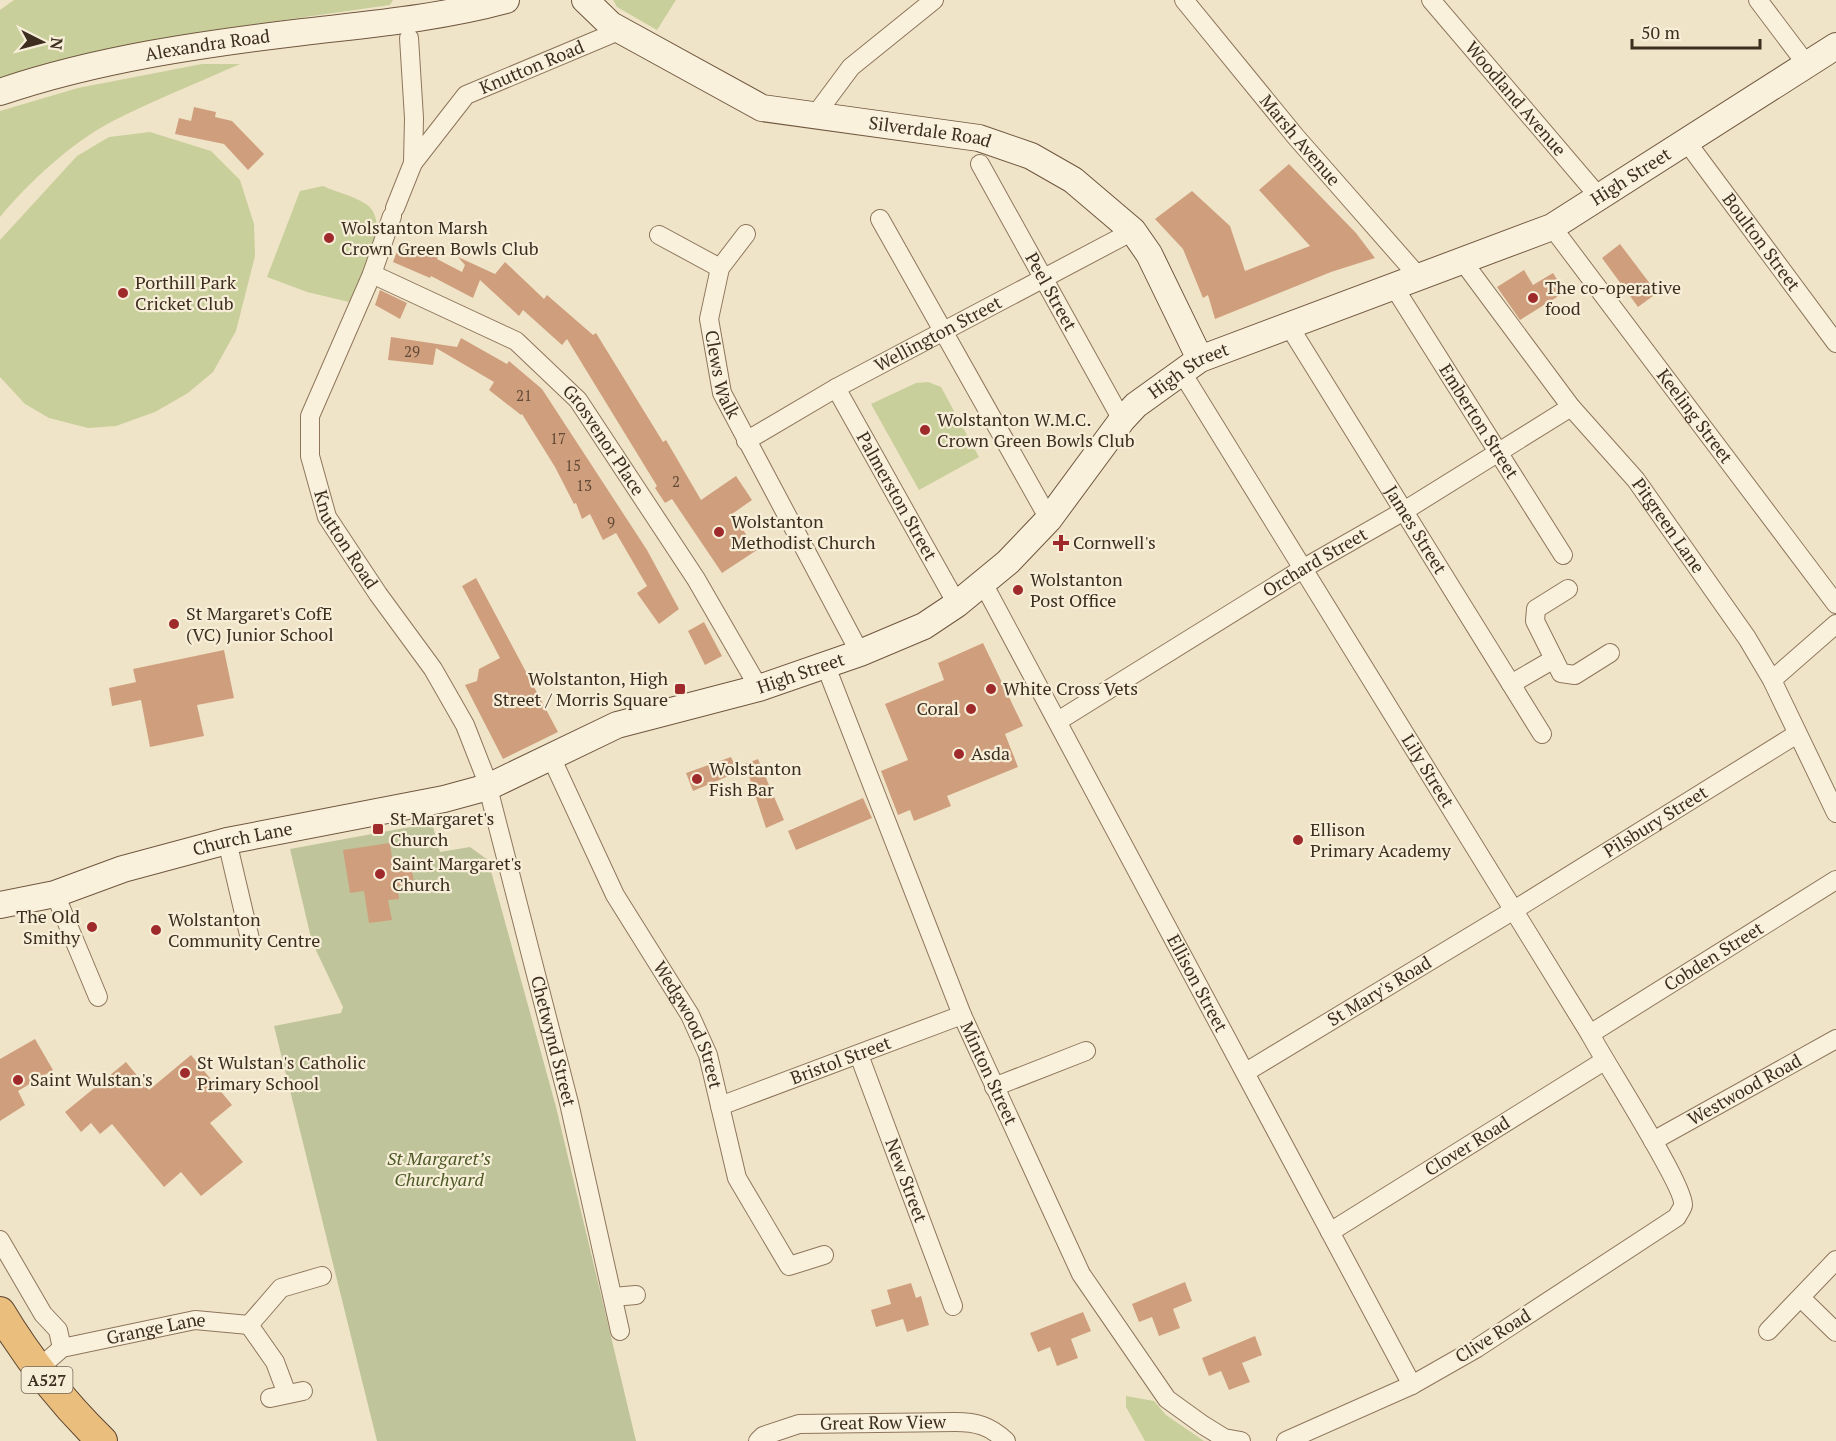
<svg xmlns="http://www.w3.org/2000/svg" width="1836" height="1441" viewBox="0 0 1836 1441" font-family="'PT Serif',serif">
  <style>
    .green { fill: #c9cf9b }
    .cemetery { fill: #bfc49a }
    .building { fill: #cf9f7d }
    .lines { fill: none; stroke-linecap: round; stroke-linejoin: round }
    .minor-casing { stroke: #8d765c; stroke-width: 20 }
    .secondary-casing { stroke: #6f573f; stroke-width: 28 }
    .trunk-casing { stroke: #5b4430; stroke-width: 32 }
    .minor { stroke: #faf1dc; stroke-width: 18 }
    .secondary { stroke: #faf1dc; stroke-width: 26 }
    .trunk { stroke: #eabe7c; stroke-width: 30 }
    .poi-dot { fill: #9e2a2b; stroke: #f7eed8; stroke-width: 2 }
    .labels { text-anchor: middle; stroke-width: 4.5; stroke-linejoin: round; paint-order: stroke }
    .number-label { font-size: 15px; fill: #624a37 }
    .shield { fill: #f7eed8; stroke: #756857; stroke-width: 1.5 }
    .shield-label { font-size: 16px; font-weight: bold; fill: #3d2e20 }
    .street-label { font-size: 18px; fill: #3d2e20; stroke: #f7eed8 }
    .poi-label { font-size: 18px; fill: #3d2e20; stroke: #f7eed8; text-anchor: start }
    .park-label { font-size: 18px; font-style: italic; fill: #4d5a26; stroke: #f7eed8 }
  </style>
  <rect width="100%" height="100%" fill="#f0e4c8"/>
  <g class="green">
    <path d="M14,0H393L390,5L199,32L0,83V10Z"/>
    <path d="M613,0H676L657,30L617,7Z"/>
    <path d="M202,64H240C197,83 152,101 111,122C71,143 28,183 0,217V111L78,88Z"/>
    <path d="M150,132L211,151L240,180L254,224L255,256L236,331L213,372L188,393L155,412L116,426L88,428L49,418L25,404L0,377V240L77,156L109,137Z"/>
    <path d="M323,186C336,192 354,196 366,204C394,223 359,280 349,302L307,292L267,277L300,191Z"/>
    <path d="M928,382L941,387L979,457L919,490L871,404L916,383Z"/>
    <path d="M1126,1396L1154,1401L1166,1415L1204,1441H1145L1126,1407Z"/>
  </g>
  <path class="cemetery" d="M432,823L440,852L470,847L488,860L556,1107L636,1441H377L274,1026L341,1013L343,1007L312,942L290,849Z"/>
  <g class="building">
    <path d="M194,107L216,112L215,117L232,121L264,154L248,170L224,144L175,134L179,118L191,121Z"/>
    <path d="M1289,164L1356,233L1375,258L1331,272L1215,319L1208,295L1203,298L1183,249L1155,219L1192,191L1230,226L1245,271L1310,246L1259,190Z"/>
    <path d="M401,241L438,257L437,259L462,272L465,265L458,257L495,274L505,262L544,299L547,295L593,335L596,333L663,442L666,440L701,500L736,476L752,500L732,514L757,550L722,573L672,499L665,503L655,488L657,486L567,339L562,345L523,310L519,316L480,280L473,298L431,276L430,278L393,262Z"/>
    <path d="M1620,244L1657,293L1638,307L1602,258Z"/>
    <path d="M1524,270L1533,285L1553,273L1565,292L1520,320L1497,287Z"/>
    <path d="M380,290L407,303L400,319L375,305Z"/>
    <path d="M391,337L457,347L461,338L507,364L509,361L542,389L647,550L679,609L659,624L637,593L647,586L616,533L603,540L590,514L582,519L576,503L574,504L555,467L522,414L521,415L489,390L494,382L436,348L433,365L388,360Z"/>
    <path d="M476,578L558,732L503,759L465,685L477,681L479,669L500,658L462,586Z"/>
    <path d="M704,622L722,656L705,665L688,631Z"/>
    <path d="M983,643L1023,726L1005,734L1018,767L947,796L951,806L914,821L910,810L898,815L881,771L908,760L885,704L944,680L938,663Z"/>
    <path d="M224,650L234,698L197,705L204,736L150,747L141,700L112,706L109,688L136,682L133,669Z"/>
    <path d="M731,757L738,772L693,791L686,773Z"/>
    <path d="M758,759L784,820L766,828L745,764Z"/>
    <path d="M863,798L872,818L796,850L788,831Z"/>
    <path d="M390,843L393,865L411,862L414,884L397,886L399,899L388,900L392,920L369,923L364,891L350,893L343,850Z"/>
    <path d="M35,1039L53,1070L18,1091L25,1105L0,1121V1059Z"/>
    <path d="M191,1055L232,1105L210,1123L243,1162L201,1196L181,1172L164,1187L112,1124L100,1134L91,1123L81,1132L65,1112L126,1062L149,1090Z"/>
    <path d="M1185,1282L1192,1301L1173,1309L1180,1328L1159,1336L1152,1317L1139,1322L1132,1304Z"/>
    <path d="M911,1283L916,1298L921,1296L929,1325L907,1332L903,1319L876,1327L871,1310L891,1304L887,1290Z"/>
    <path d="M1083,1312L1091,1331L1071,1339L1078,1358L1057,1366L1050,1347L1038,1352L1030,1333Z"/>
    <path d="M1255,1336L1262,1355L1242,1363L1250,1382L1229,1390L1221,1371L1209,1376L1202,1358Z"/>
  </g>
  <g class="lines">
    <defs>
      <g id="minor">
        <path id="s1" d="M1184,0L1296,137L1418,276"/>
        <path id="s2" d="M1431,0L1600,198"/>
        <path d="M1758,0L1807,65"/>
        <path d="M409,38L414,118L413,163"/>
        <path d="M816,114L851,67L934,0"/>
        <path id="s3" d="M1686,141L1836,343"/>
        <path id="s4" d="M980,164L1122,420"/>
        <path id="s5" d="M395,208L413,163L466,95L621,30"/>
        <path id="s6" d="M392,216L372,274L310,416V456L327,517L378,594L433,669L465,725L485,776L569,1103L620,1331"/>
        <path d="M880,219L1049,519"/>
        <path id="s7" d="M1552,227L1836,604"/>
        <path id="s8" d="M746,234L720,268L709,319L722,393L860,653"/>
        <path d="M659,235L720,268"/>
        <path id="s9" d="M1464,263L1571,407L1636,480L1747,638L1772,680L1836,813"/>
        <path id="s10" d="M372,274L516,341L578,400L696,579L759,688"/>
        <path id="s11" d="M1394,287L1563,555"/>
        <path id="s12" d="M1289,326L1542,734"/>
        <path id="s13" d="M1181,371L1590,1034C1604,1061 1685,1186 1683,1205C1683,1208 1678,1214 1677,1217L1477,1348L1412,1385L1286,1441"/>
        <path id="s14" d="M836,388L957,604"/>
        <path id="s15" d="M746,441L836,388L1133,231"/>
        <path id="s16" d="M983,583L1412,1385"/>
        <path d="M1554,659L1561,673L1575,675L1610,653"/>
        <path id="s17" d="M825,664L962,1015L1081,1274L1167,1399L1203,1425L1224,1438L1241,1441"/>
        <path d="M1772,680L1836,624"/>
        <path d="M1511,684L1554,659L1535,621L1536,609L1568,589"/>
        <path id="s18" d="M1058,721L1304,568L1404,511L1571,407"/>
        <path id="s19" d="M551,757L615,895L690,1015L708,1055L737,1178L789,1266L824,1255"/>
        <path d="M227,841L250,939"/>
        <path d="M55,894L98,997"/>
        <path id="s20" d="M1590,1034L1836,880"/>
        <path id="s21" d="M859,1055L953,1306"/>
        <path id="s22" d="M1246,1072L1514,910L1797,734"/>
        <path d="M994,1087L1086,1051"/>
        <path id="s23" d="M720,1106L962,1015"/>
        <path id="s24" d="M1653,1141L1836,1039"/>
        <path id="s25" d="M1330,1232L1604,1061"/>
        <path d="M0,1240L43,1314L58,1330L62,1348"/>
        <path d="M613,1297L636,1295"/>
        <path d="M1801,1298L1836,1332"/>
        <path d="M249,1325L275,1362L287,1394"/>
        <path d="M1768,1331L1836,1260"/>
        <path id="s26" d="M38,1369L62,1348L195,1320L249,1325L281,1288L322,1276"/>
        <path d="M270,1398L303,1391"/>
        <path id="s27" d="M758,1441L763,1436L799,1424L955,1422C977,1422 990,1426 1006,1441"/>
      </g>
      <g id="secondary">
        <path id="s28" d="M585,0L611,25L762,108L979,138L1031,156L1073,180L1133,231L1149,254L1200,359"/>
        <path id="s29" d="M0,92C97,59 202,44 303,32C371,24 440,18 506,0"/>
        <path id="s30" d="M0,905L55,894L123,869L227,841L444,799L488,787L617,725L759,688L860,653L924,626L957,604L1008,562L1049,519L1122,420L1136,405L1200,359L1552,227L1836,46"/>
      </g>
      <path id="trunk" d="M0,1312C29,1360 62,1402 102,1441"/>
    </defs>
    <use href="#minor" class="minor-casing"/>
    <use href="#secondary" class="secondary-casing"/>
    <use href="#trunk" class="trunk-casing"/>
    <use href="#minor" class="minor"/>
    <use href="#secondary" class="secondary"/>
    <use href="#trunk" class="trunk"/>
  </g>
  <g class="poi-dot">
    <circle cx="329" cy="238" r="6"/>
    <circle cx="123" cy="293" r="6"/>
    <circle cx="1533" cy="298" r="6"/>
    <circle cx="925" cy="430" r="6"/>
    <circle cx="719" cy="532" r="6"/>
    <path d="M1058 534h6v6h6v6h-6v6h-6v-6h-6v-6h6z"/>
    <circle cx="1018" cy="590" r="6"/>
    <circle cx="174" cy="624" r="6"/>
    <rect x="674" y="683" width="12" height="12" rx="3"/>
    <circle cx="991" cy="689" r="6"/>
    <circle cx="971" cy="709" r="6"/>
    <circle cx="959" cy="754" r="6"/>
    <circle cx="697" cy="779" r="6"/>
    <rect x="372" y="823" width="12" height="12" rx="3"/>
    <circle cx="1298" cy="840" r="6"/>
    <circle cx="380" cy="874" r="6"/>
    <circle cx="92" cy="927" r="6"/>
    <circle cx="156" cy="930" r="6"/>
    <circle cx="185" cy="1073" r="6"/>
    <circle cx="18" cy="1080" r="6"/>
  </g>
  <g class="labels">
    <g class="number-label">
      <text x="412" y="357">29</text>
      <text x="524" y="401">21</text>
      <text x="558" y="444">17</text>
      <text x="573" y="471">15</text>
      <text x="676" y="487">2</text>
      <text x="584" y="491">13</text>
      <text x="611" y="528">9</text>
    </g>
    <rect class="shield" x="21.5" y="1367" width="51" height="26" rx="4.5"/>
    <g class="shield-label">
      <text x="47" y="1386">A527</text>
    </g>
    <g class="street-label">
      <text dy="6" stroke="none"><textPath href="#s29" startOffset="213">Alexandra Road</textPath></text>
      <text dy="6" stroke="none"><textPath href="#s5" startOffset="206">Knutton Road</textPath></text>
      <text dy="6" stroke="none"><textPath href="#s2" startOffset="130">Woodland Avenue</textPath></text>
      <text dy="6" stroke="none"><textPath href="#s28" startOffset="378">Silverdale Road</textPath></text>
      <text dy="6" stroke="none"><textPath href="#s1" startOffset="182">Marsh Avenue</textPath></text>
      <text dy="6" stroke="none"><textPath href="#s30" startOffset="1826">High Street</textPath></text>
      <text dy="6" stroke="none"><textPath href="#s3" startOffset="126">Boulton Street</textPath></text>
      <text dy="6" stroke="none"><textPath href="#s4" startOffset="146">Peel Street</textPath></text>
      <text dy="6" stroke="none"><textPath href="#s15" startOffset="220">Wellington Street</textPath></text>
      <text dy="6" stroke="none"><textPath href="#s8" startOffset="152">Clews Walk</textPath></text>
      <text dy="6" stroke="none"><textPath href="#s30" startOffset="1341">High Street</textPath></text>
      <text dy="6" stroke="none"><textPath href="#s7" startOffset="237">Keeling Street</textPath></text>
      <text dy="6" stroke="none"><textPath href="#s11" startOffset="159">Emberton Street</textPath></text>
      <text dy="6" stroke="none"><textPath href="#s10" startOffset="292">Grosvenor Place</textPath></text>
      <text dy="6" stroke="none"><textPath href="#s14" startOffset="124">Palmerston Street</textPath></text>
      <text dy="6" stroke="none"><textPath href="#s9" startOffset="333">Pitgreen Lane</textPath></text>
      <text dy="6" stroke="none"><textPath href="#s12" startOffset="240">James Street</textPath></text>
      <text dy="6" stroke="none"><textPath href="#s6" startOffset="348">Knutton Road</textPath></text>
      <text dy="6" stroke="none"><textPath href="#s18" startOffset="302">Orchard Street</textPath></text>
      <text dy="6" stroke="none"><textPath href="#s30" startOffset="837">High Street</textPath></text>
      <text dy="6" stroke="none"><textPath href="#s13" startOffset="470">Lily Street</textPath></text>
      <text dy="6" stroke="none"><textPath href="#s22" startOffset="480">Pilsbury Street</textPath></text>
      <text dy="6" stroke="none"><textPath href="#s30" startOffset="252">Church Lane</textPath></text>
      <text dy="6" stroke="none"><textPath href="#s20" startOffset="146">Cobden Street</textPath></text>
      <text dy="6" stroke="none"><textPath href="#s16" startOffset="454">Ellison Street</textPath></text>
      <text dy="6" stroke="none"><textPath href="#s22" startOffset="156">St Mary's Road</textPath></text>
      <text dy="6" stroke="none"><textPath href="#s19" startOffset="302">Wedgwood Street</textPath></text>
      <text dy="6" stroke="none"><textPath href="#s6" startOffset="898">Chetwynd Street</textPath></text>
      <text dy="6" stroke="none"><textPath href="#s23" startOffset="129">Bristol Street</textPath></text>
      <text dy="6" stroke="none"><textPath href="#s17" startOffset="441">Minton Street</textPath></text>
      <text dy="6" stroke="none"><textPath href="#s24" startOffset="105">Westwood Road</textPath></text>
      <text dy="6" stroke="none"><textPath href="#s25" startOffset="162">Clover Road</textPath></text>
      <text dy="6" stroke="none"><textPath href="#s21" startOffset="134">New Street</textPath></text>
      <text dy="6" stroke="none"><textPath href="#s26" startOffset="128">Grange Lane</textPath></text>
      <text transform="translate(1493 1336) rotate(-32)" y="6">Clive Road</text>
      <text dy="6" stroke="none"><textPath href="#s27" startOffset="129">Great Row View</textPath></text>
    </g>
    <g class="poi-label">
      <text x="341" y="234">Wolstanton Marsh<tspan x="341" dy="21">Crown Green Bowls Club</tspan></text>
      <text x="135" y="289">Porthill Park<tspan x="135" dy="21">Cricket Club</tspan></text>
      <text x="1545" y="294">The co-operative<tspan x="1545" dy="21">food</tspan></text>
      <text x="937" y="426">Wolstanton W.M.C.<tspan x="937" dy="21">Crown Green Bowls Club</tspan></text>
      <text x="731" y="528">Wolstanton<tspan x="731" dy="21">Methodist Church</tspan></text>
      <text x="1073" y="549">Cornwell's</text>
      <text x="1030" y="586">Wolstanton<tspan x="1030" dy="21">Post Office</tspan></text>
      <text x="186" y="620">St Margaret's CofE<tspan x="186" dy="21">(VC) Junior School</tspan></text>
      <text x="668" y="685" text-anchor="end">Wolstanton, High<tspan x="668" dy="21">Street / Morris Square</tspan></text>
      <text x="1003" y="695">White Cross Vets</text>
      <text x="959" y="715" text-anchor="end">Coral</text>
      <text x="971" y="760">Asda</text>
      <text x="709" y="775">Wolstanton<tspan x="709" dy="21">Fish Bar</tspan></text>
      <text x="390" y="825">St Margaret's<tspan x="390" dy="21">Church</tspan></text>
      <text x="1310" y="836">Ellison<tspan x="1310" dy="21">Primary Academy</tspan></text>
      <text x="392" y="870">Saint Margaret's<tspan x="392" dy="21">Church</tspan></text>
      <text x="80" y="923" text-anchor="end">The Old<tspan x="80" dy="21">Smithy</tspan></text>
      <text x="168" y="926">Wolstanton<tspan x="168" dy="21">Community Centre</tspan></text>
      <text x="197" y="1069">St Wulstan's Catholic<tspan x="197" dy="21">Primary School</tspan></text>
      <text x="30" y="1086">Saint Wulstan's</text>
    </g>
    <g class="park-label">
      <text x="439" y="1165">St Margaret’s<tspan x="439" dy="21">Churchyard</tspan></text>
    </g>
  </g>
  <g transform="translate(42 42) rotate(96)" stroke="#f7eed8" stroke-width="4.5" paint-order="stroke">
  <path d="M0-4.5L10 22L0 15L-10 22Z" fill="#3d2e20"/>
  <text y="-9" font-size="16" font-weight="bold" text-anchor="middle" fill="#3d2e20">N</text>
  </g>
  <path d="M1632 39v9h128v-9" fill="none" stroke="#3d2e20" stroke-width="3"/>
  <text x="1641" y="39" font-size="18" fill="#3d2e20" stroke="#f7eed8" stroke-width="4.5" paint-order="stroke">50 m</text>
</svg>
